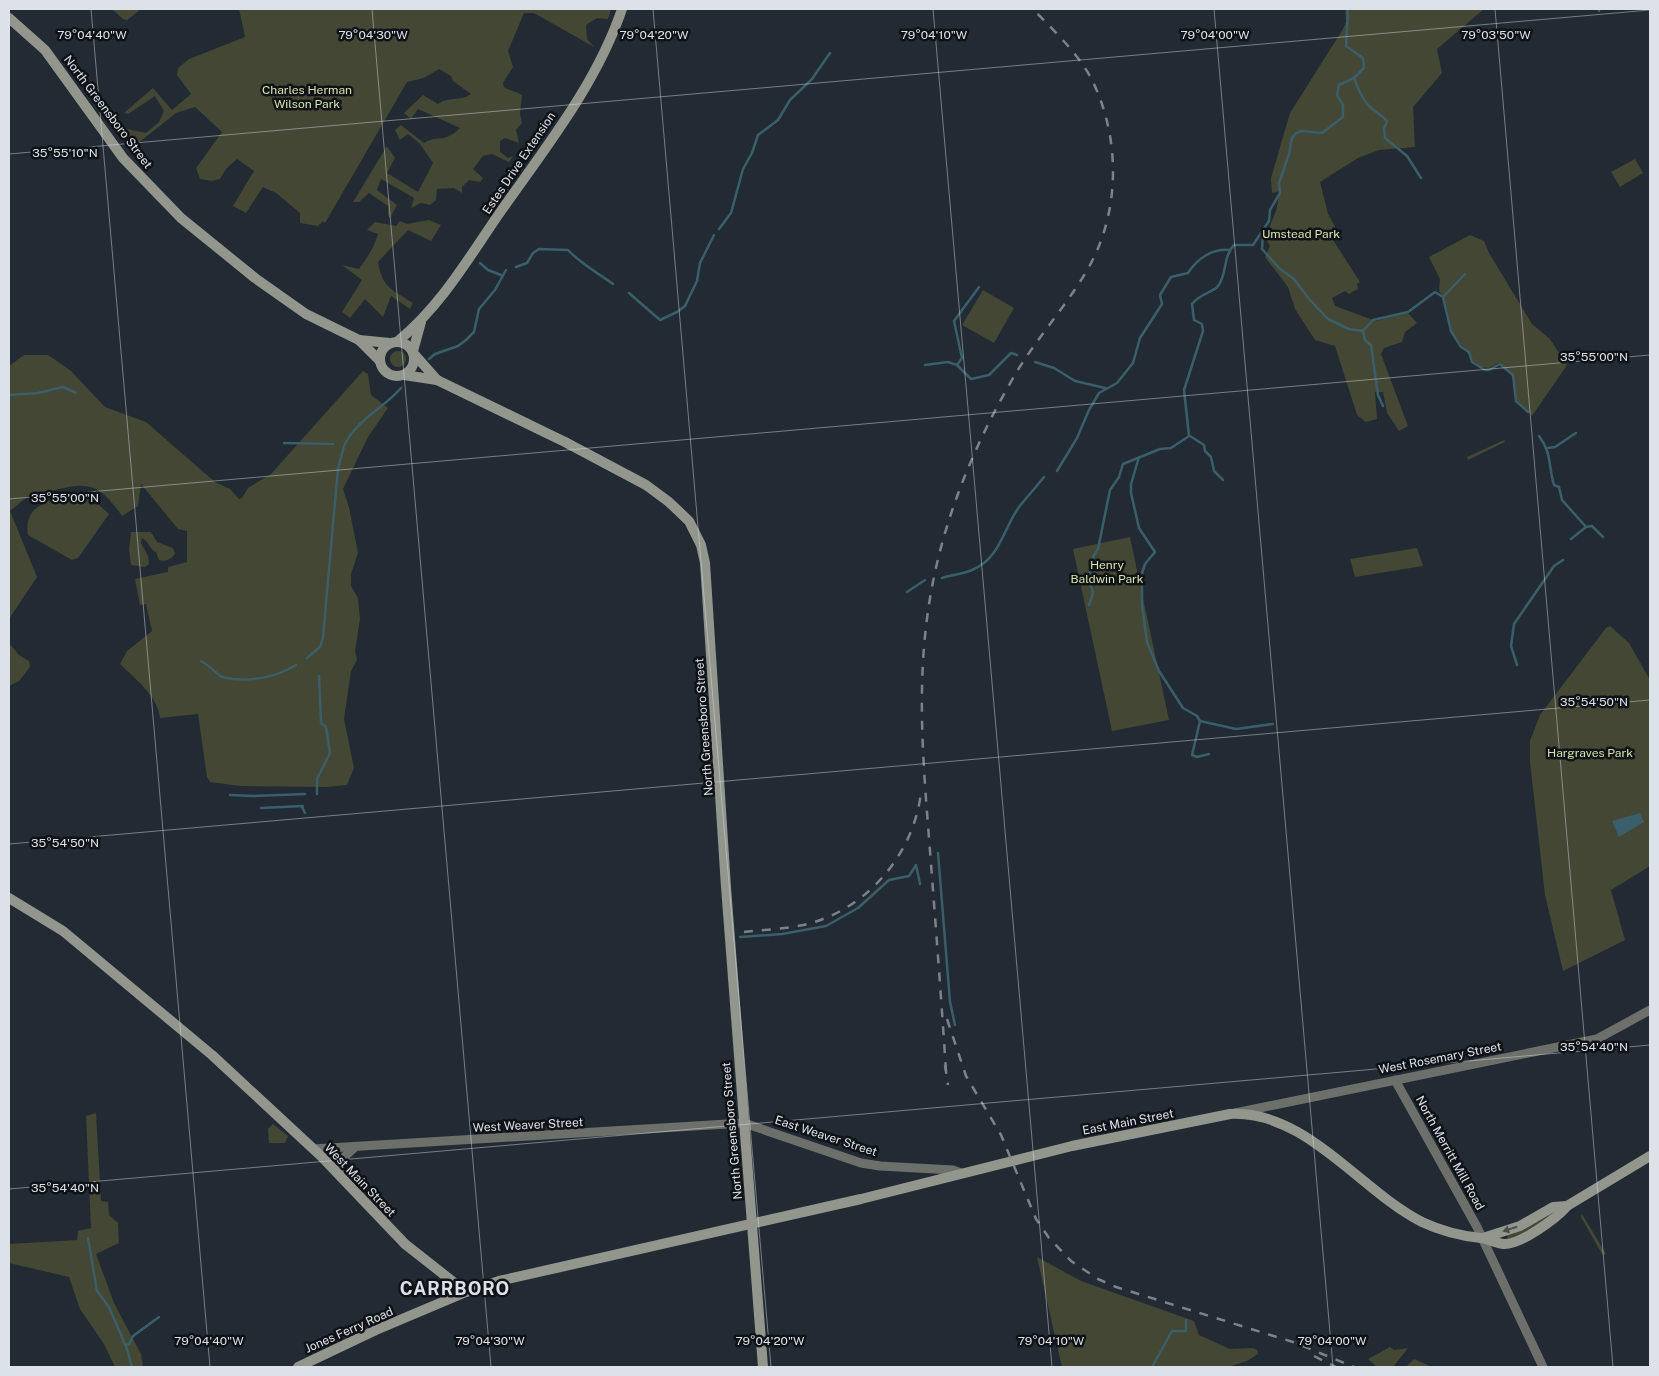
<svg xmlns="http://www.w3.org/2000/svg" width="1659" height="1376" viewBox="0 0 1659 1376" font-family="'Public Sans',sans-serif">
  <style>
    .green { fill: #434733 }
    .water { fill: #3a5e6a }
    .lines { fill: none; stroke-linecap: round; stroke-linejoin: round }
    .stream { stroke: #3a5e6a; stroke-width: 2.5 }
    .tertiary { stroke: #6d6f6a; stroke-width: 9 }
    .secondary { stroke: #92968d; stroke-width: 10 }
    .rail { stroke: #7b838a; stroke-width: 2.5; stroke-dasharray: 9 9; stroke-linecap: butt }
    .oneway { fill: #4a4e4c }
    .ticks { fill: none; stroke: #dce2e8; stroke-width: 1; stroke-opacity: 0.45 }
    .labels { text-anchor: middle; stroke-width: 5; stroke-linejoin: round; paint-order: stroke }
    .park-label { font-size: 12px; fill: #d6e3aa; stroke: #0f1317 }
    .street-label { font-size: 12px; fill: #dce2e8; stroke: #0f1317 }
    .district-label { font-size: 18px; font-weight: bold; letter-spacing: 1px; fill: #dce2e8; stroke: #0f1317 }
    .ticks-label { font-size: 12px; text-anchor: middle; fill: #dce2e8; stroke: #0f1317; stroke-width: 5; stroke-linejoin: round; paint-order: stroke }
  </style>
  <rect width="100%" height="100%" fill="#222b33"/>
  <g class="green">
    <path d="M112,9H140V10L127,20L123,19Z"/>
    <path d="M239,9H611L608,19L597,18L586,25L587,39L594,47L534,13H524L508,51L513,67L503,83L504,87C510,91 516,91 522,95L520,114L522,123L516,130L519,143L505,138L500,141V152L508,158L513,156L509,162L492,154L483,156L473,169L483,178L480,182L469,180L462,187V193L454,188L437,189L436,200L430,205L421,203L411,208L414,198L381,179L377,190L397,205L390,218L388,215V206L369,193L359,202H353L387,146L395,158L387,173L418,192L433,163L420,144L408,134L400,140L395,130L401,125L424,143C439,134 444,144 460,128L418,109L411,119L404,113L423,95L438,104C449,96 460,102 471,94L453,81L451,76L439,69L424,78L407,82L325,223L323,221L318,226L300,223V213L276,193L263,187L246,213L233,206L254,171L237,159L226,169L220,179L212,181L200,179L196,168L222,132L195,107L176,113L132,148L117,127L146,133L159,122L164,111L155,96L128,114L124,113L153,88L172,110L191,94L177,75L178,68L189,59L245,37Z"/>
    <path d="M1345,9H1484L1437,49L1442,73L1413,107L1415,147L1379,150L1358,158L1320,182L1328,214L1340,235L1333,240L1360,282L1357,284L1358,289L1349,294L1345,291L1332,298L1335,306L1376,321L1408,313L1417,323L1405,332L1402,342L1384,348L1381,354L1408,426L1399,431L1387,413L1383,392H1375L1377,419L1366,422L1357,415L1335,346L1315,340L1295,309L1288,287L1265,257L1270,246L1265,238L1276,211L1280,191L1272,193L1271,178L1290,113L1343,29L1346,22Z"/>
    <path d="M1635,159L1643,173L1620,187L1611,172Z"/>
    <path d="M429,220L441,225L431,241L408,230L378,262C382,288 393,290 413,303L410,309L391,296L383,317L365,299L350,318L342,312L362,280L342,265L359,269C367,258 374,248 378,234L367,230L375,222L396,226L400,221L407,224Z"/>
    <path d="M1470,235L1484,241L1489,253L1532,324L1550,339L1567,365L1532,416C1528,411 1521,406 1518,401C1509,385 1520,375 1498,363L1489,368L1481,367L1473,361L1452,332L1446,304L1439,290L1440,279L1429,257Z"/>
    <path d="M983,290L1014,308L994,343L962,325Z"/>
    <circle cx="398" cy="359" r="8"/>
    <path d="M24,355H48L71,371L105,407L146,422L215,482L230,489L239,499L242,498L248,488L271,474L363,371L368,374L371,395L388,408L368,437L343,489L349,507L358,553L351,574V586L358,598L360,619L355,651L357,660L351,671L344,719L354,768L347,785L326,787L240,786L210,782L207,777L198,714L160,718C158,696 135,679 120,664L127,651L152,631L146,604L140,605L135,579L168,572V567L187,562V531L178,529L141,484L138,506L122,516C103,489 93,480 59,489C52,491 43,492 36,495L32,493L10,511L37,577L9,619V366Z"/>
    <path d="M1504,440L1505,442L1468,460L1467,457Z"/>
    <path d="M80,494L89,496L109,514L78,558L72,560L28,535C22,503 55,498 80,494Z"/>
    <path d="M131,532H151L157,542L173,548L175,554C170,560 166,562 159,560L156,552C149,549 149,541 142,538L141,543L148,556L149,564L145,567L131,565L129,550Z"/>
    <path d="M1130,537L1169,720L1112,731L1073,549Z"/>
    <path d="M1417,548L1423,566L1355,577L1350,559Z"/>
    <path d="M1610,626L1629,643L1650,680V866L1611,890L1625,940L1563,971L1545,895L1530,762V741L1540,715L1606,628Z"/>
    <path d="M9,643L19,655L29,661L30,667L19,681L9,686Z"/>
    <path d="M96,1113L101,1201L108,1202L109,1215L118,1223L119,1243L96,1254L114,1303L141,1354L143,1367H115L104,1344L80,1309L69,1277L9,1263V1244L77,1240L78,1231L91,1228L86,1116Z"/>
    <path d="M273,1124L288,1136L285,1143H269L268,1129Z"/>
    <path d="M1550,1213L1553,1216L1524,1235L1508,1239L1507,1234Z"/>
    <path d="M1582,1214L1606,1254L1605,1255L1602,1254L1581,1217Z"/>
    <path d="M1037,1257L1081,1281L1194,1321L1199,1335L1230,1349L1253,1348L1257,1350L1258,1354L1247,1361L1228,1367H1062Z"/>
    <path d="M1390,1347L1394,1350L1408,1348L1393,1367H1377L1368,1359Z"/>
    <path d="M1414,1359L1432,1367H1406Z"/>
  </g>
  <path class="water" d="M1640,813L1644,822L1619,837L1612,821Z"/>
  <g class="lines">
    <g class="stream">
      <path d="M1599,11V9"/>
      <path d="M1354,78C1358,88 1361,98 1369,106C1375,112 1381,114 1387,121L1384,129L1385,138L1407,156L1421,178"/>
      <path d="M719,229L731,213L743,169L752,153L758,135L778,120L790,100L812,79L830,53"/>
      <path d="M1263,232L1262,249L1280,269L1294,279L1309,299L1328,319L1349,329L1363,331L1373,320L1408,312L1435,292L1443,297L1451,331L1461,347L1469,352L1472,362L1485,370H1489L1500,364L1513,375L1516,401L1528,412"/>
      <path d="M480,263L488,270L501,275"/>
      <path d="M516,267L527,263L533,253L539,249L568,250C581,264 598,273 613,284"/>
      <path d="M629,293L660,320L677,312L685,306L697,281L700,263L714,235"/>
      <path d="M1443,297L1465,274"/>
      <path d="M1363,331L1365,340L1371,345L1378,395L1383,406"/>
      <path d="M429,359L435,354L458,346L466,340L474,332L479,309L495,290L506,270"/>
      <path d="M1035,362L1054,368L1075,381L1105,388"/>
      <path d="M925,365L948,362L957,365L971,379L989,375L1011,353L1017,355"/>
      <path d="M957,365L962,358L954,321L979,287"/>
      <path d="M9,395L38,393L63,387L76,393"/>
      <path d="M1190,436L1204,445L1205,451L1211,457L1214,471L1223,480"/>
      <path d="M1539,436C1552,453 1548,465 1554,485L1559,487L1562,500L1586,527L1592,526L1603,537"/>
      <path d="M284,443L333,444"/>
      <path d="M1548,448L1555,447L1576,433"/>
      <path d="M1139,457L1131,484V493L1139,528L1155,552L1145,564L1142,573V605L1147,642L1159,671L1183,708L1197,716L1200,721L1236,729L1273,724"/>
      <path d="M1057,471L1077,438L1089,410L1099,393L1117,383L1133,363L1140,338L1162,304L1160,295L1171,277L1188,273C1197,259 1212,248 1230,250"/>
      <path d="M1571,539L1586,527"/>
      <path d="M942,578C952,575 963,574 972,570C1000,559 1003,529 1019,507C1027,497 1036,487 1044,477"/>
      <path d="M907,592L925,580"/>
      <path d="M1089,605C1093,595 1095,590 1088,581L1093,557L1098,549L1110,490L1119,477L1123,464L1160,449L1171,448L1189,436L1184,390L1203,331L1202,324L1194,320L1192,304C1199,294 1214,292 1218,286C1227,275 1223,256 1234,245H1253L1269,221L1270,210L1280,193L1279,183L1289,154L1292,138L1296,133L1302,131L1322,133L1343,117V105L1337,95L1339,85L1354,78L1364,68L1363,58L1346,46L1348,9"/>
      <path d="M307,658L320,647L323,637L338,468C341,460 342,449 346,442C359,418 384,408 401,388"/>
      <path d="M201,661C209,665 219,676 222,677C246,683 275,678 296,665"/>
      <path d="M1517,665L1511,646L1514,624L1554,566L1563,560"/>
      <path d="M1200,721L1192,755L1197,757L1209,754"/>
      <path d="M317,794V779L330,753L326,727L321,723L319,676"/>
      <path d="M230,795L254,796L305,794"/>
      <path d="M302,807L305,813"/>
      <path d="M261,808L303,806"/>
      <path d="M938,853L950,1002L955,1025"/>
      <path d="M740,937L782,934L826,926L858,908L889,880L909,876L916,865L920,884"/>
      <path d="M88,1238L97,1291L109,1307L127,1349L132,1367"/>
      <path d="M126,1345L129,1344L133,1336L159,1317"/>
      <path d="M1152,1367L1172,1331H1186V1320"/>
    </g>
    <g class="tertiary">
      <path d="M1395,1080L1477,1227L1543,1367"/>
      <path d="M1235,1113L1597,1039L1650,1010"/>
      <path d="M313,1149L744,1123L861,1163L880,1166L953,1170L961,1173"/>
      <path d="M340,1176L341,1160L354,1148"/>
    </g>
    <g class="secondary">
      <path d="M9,18L45,50L123,158L181,218L255,278L306,314L359,340L380,361"/>
      <path d="M359,340L390,343"/>
      <path d="M398,341C442,305 469,257 501,211C546,147 597,83 622,9"/>
      <circle cx="397" cy="359" r="17"/>
      <path d="M413,351L421,322"/>
      <path d="M415,355L437,380"/>
      <path d="M404,375L437,380L565,442L646,485L669,502L689,521L701,545L705,563L726,887L763,1367"/>
      <path d="M9,898L63,931L212,1055L321,1156L405,1244L466,1292"/>
      <path d="M1483,1238L1520,1226L1553,1207L1567,1206"/>
      <path d="M298,1367L376,1330L466,1292L499,1281L861,1199L1072,1146L1230,1114C1306,1110 1359,1190 1422,1222C1441,1231 1461,1236 1481,1238C1488,1239 1495,1243 1503,1244C1519,1246 1557,1218 1567,1206L1650,1156"/>
    </g>
    <g class="rail">
      <path d="M744,932C770,929 798,929 823,919C876,899 915,847 921,792"/>
      <path d="M947,1019L966,1076L1001,1135L1036,1219L1049,1238L1071,1261L1098,1279L1116,1287L1293,1342L1354,1367"/>
      <path d="M945,1065L948,1085"/>
      <path d="M946,1071C941,994 935,916 929,838C923,762 917,687 928,611C940,526 973,446 1016,373C1039,335 1069,303 1090,265C1121,208 1120,135 1091,78C1077,52 1053,30 1033,9"/>
      <path d="M1314,1356L1336,1367"/>
    </g>
  </g>
  <defs><path id="oneway-solid" d="M-6-.8H1V-3.2L6.5 0L1 3.2V.8H-6Z" transform="scale(1.25)"/></defs>
  <use class="oneway" href="#oneway-solid" transform="translate(1510 1229) rotate(162)"/>
  <path class="ticks" d="M91,9L210,1367M372,9L491,1367M653,9L771,1367M933,9L1052,1367M1214,9L1333,1367M1495,9L1613,1367M9,154L1650,10M9,499L1650,355M9,844L1650,700M9,1189L1650,1045"/>
  <g class="labels">
    <g class="park-label">
      <text x="307" y="94">Charles Herman<tspan x="307" dy="14">Wilson Park</tspan></text>
      <text x="1301" y="238">Umstead Park</text>
      <text x="1107" y="569">Henry<tspan x="1107" dy="14">Baldwin Park</tspan></text>
      <text x="1590" y="757">Hargraves Park</text>
    </g>
    <g class="street-label">
      <text transform="translate(108 112) rotate(53)" y="4">North Greensboro Street</text>
      <text transform="translate(519 163) rotate(-56)" y="4">Estes Drive Extension</text>
      <text transform="translate(704 727) rotate(-94)" y="4">North Greensboro Street</text>
      <text transform="translate(1440 1058) rotate(-11)" y="4">West Rosemary Street</text>
      <text transform="translate(1128 1122) rotate(-11)" y="4">East Main Street</text>
      <text transform="translate(528 1125) rotate(-3)" y="4">West Weaver Street</text>
      <text transform="translate(732 1131) rotate(-95)" y="4">North Greensboro Street</text>
      <text transform="translate(826 1136) rotate(18)" y="4">East Weaver Street</text>
      <text transform="translate(1450 1153) rotate(61)" y="4">North Merritt Mill Road</text>
      <text transform="translate(360 1180) rotate(46)" y="4">West Main Street</text>
      <text transform="translate(349 1330) rotate(-24)" y="4">Jones Ferry Road</text>
    </g>
    <g class="district-label">
      <text x="455" y="1295">CARRBORO</text>
    </g>
  </g>
  <g class="ticks-label">
    <text x="92" y="39">79°04'40"W</text>
    <text x="373" y="39">79°04'30"W</text>
    <text x="654" y="39">79°04'20"W</text>
    <text x="934" y="39">79°04'10"W</text>
    <text x="1215" y="39">79°04'00"W</text>
    <text x="1496" y="39">79°03'50"W</text>
    <text x="65" y="157">35°55'10"N</text>
    <text x="1594" y="361">35°55'00"N</text>
    <text x="65" y="502">35°55'00"N</text>
    <text x="1594" y="706">35°54'50"N</text>
    <text x="65" y="847">35°54'50"N</text>
    <text x="1594" y="1051">35°54'40"N</text>
    <text x="65" y="1192">35°54'40"N</text>
    <text x="209" y="1345">79°04'40"W</text>
    <text x="490" y="1345">79°04'30"W</text>
    <text x="770" y="1345">79°04'20"W</text>
    <text x="1051" y="1345">79°04'10"W</text>
    <text x="1332" y="1345">79°04'00"W</text>
  </g>
  <rect width="1659" height="1376" fill="none" stroke="#dce2e8" stroke-width="20"/>
</svg>
